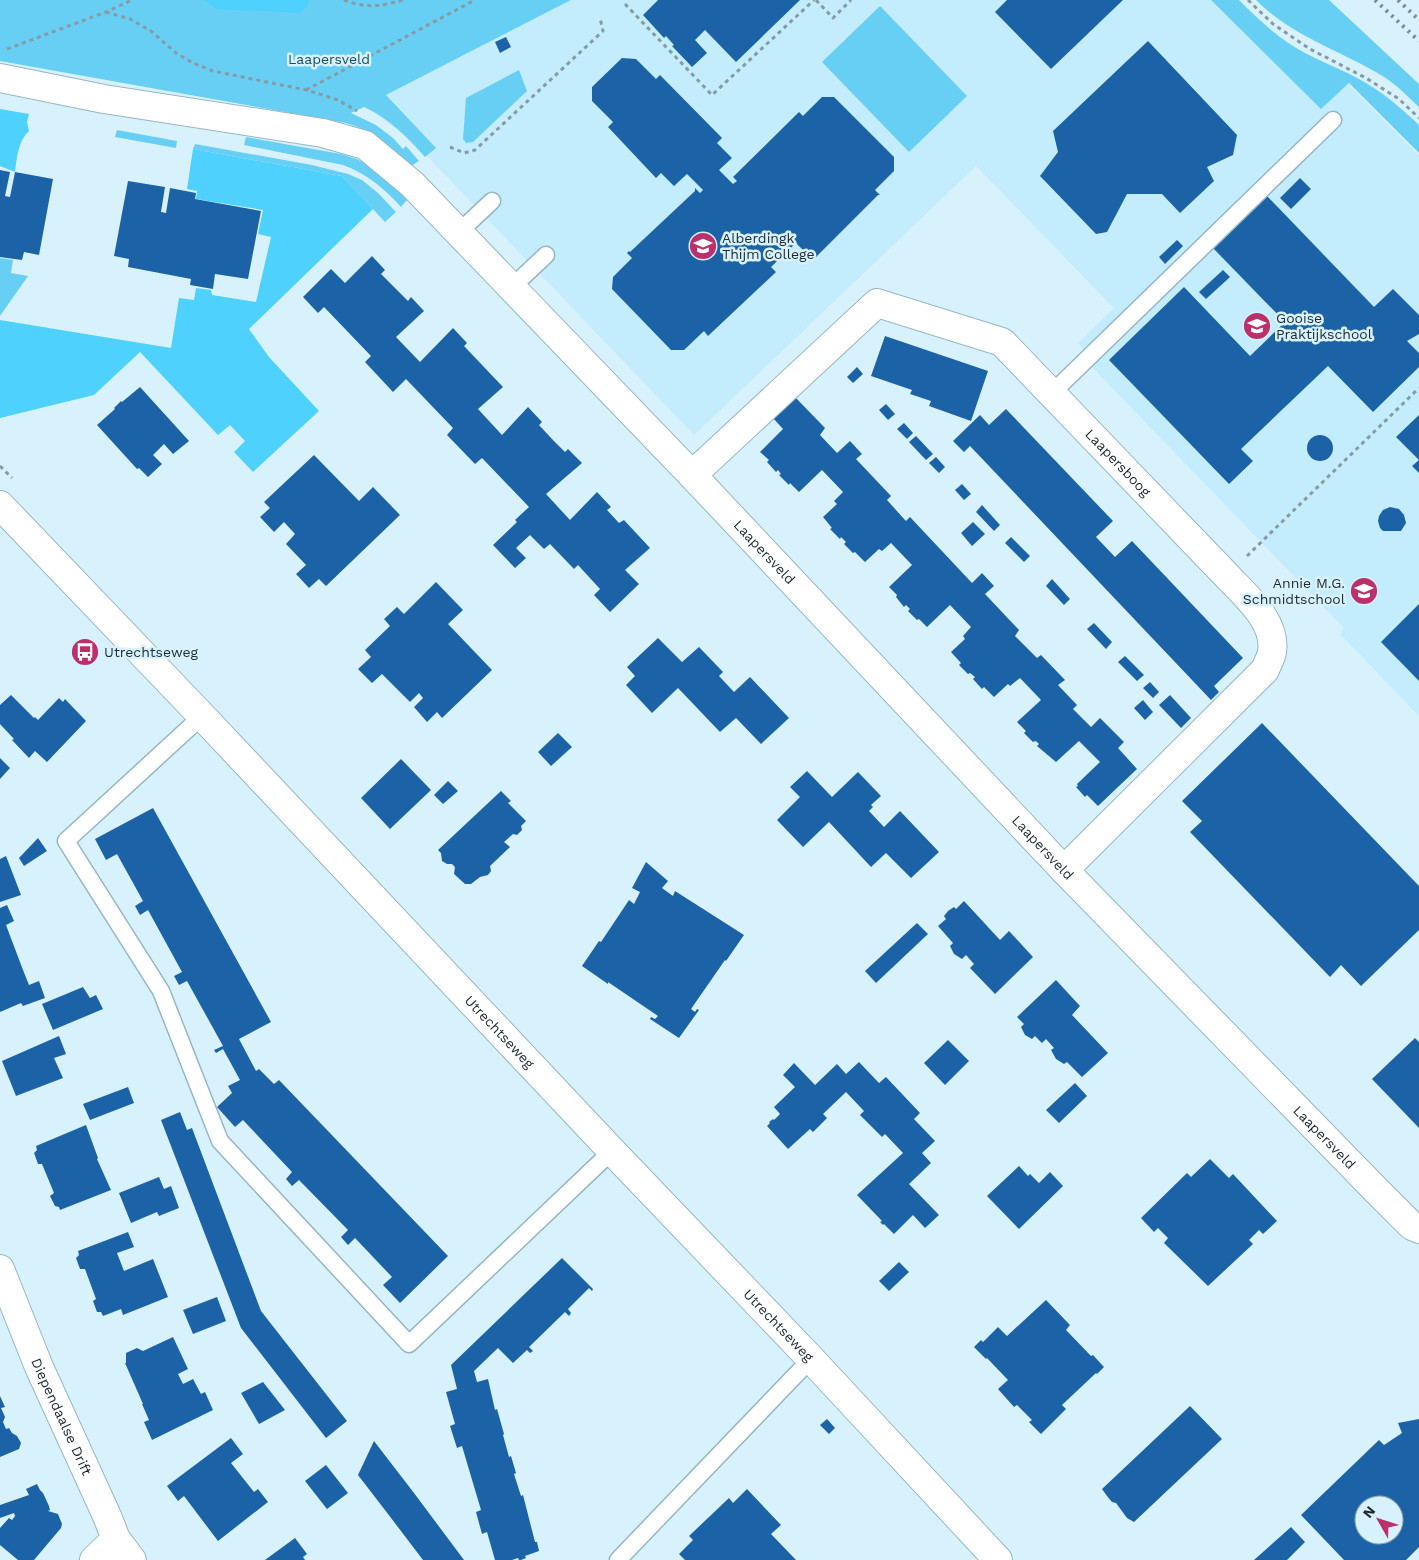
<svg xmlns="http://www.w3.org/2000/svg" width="1419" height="1560" viewBox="0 0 1419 1560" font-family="'Work Sans',sans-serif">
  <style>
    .built { fill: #c3ecfc }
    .green { fill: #68cff4 }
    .forest { fill: #4ed1fc }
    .building { fill: #1b63a6; fill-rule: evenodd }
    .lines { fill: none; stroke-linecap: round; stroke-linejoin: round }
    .service-casing { stroke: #97b6c3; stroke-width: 19 }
    .minor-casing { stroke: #97b6c3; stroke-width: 30 }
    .secondary-casing { stroke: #97b6c3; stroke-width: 30 }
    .path { stroke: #869ba3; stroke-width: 3; stroke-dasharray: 4 4; stroke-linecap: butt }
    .service { stroke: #fff; stroke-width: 16 }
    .minor { stroke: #fff; stroke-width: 28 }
    .secondary { stroke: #fff; stroke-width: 28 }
    .rail { stroke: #788b93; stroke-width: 4; stroke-dasharray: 2.5 5; stroke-linecap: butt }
    .labels { text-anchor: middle; stroke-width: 5; stroke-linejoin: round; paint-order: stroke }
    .park-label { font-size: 14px; fill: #194f61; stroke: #d8f2fd }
    .poi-label { font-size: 14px; fill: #1d2a2e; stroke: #d8f2fd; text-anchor: start }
    .street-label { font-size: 14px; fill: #1d2a2e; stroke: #d8f2fd }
  </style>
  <rect width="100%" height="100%" fill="#d8f2fd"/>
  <path class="built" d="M571,0H1231L1331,100L1348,84L1419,156V716L1340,634L1344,628L1091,366L1094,361L1078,343L1114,308L976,166L694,435L426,155L402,133L365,106Z"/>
  <g class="green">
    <path d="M0,0H571L386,95L436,148L425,157C407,137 389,118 364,107L351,113L376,125L393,138L403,149L406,146L419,161L411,166C391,146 373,131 346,123L0,61Z"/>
    <path d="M1211,0H1239C1259,20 1280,40 1305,53C1328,65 1352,73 1374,88C1390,98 1405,112 1419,125V153L1349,83L1321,109Z"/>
    <path d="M1256,0H1329L1419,84V107C1408,97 1397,85 1384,77C1340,50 1294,38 1256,0Z"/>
    <path d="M880,6L967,96L909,152L822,62Z"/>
    <path d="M519,70L527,91L473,142L466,143L463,139L466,98Z"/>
    <path d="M117,130L177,141L176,148L115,137Z"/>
    <path d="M246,137L341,154L357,159L373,168L385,177L407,200L401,207C384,188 367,174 343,165L244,145Z"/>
    <path d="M195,144L312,165L348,174L362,180L378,193L396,212L385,222L342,176L193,149Z"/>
    <path d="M0,258L13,260L11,273L28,276L0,316Z"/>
  </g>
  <g class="forest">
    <path d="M205,0H308L309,1L307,7L298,13L216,9Z"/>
    <path d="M0,109L29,114L27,122L29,131C18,141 17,157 15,172L0,166Z"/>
    <path d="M193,149L342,176L373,209L249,329L269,357L319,411L253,472L234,452L245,441L230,425L218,435L140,352L94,395L0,418V320L171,348L179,298L194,300L196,288L211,290L212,295L256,302L271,237L258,234L263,210L196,199L197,191L187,189Z"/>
  </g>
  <g class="building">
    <path d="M658,0H800L736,62L705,30L695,40L707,53L692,67L672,46L674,45L666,36L664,38L643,15Z"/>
    <path d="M1007,0H1123L1051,69L995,12Z"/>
    <path d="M506,37L511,47L500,53L495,42Z"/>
    <path d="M1148,41L1237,135L1233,155L1207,167L1214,181L1180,213L1162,194H1127L1107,232L1096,234L1040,176L1058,152L1053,131Z"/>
    <path d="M622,58L636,59L656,79L660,75L722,138L717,143L732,158L719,170L733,184L737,181L733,177L799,112L803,116L822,97H834L894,157V171L875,190L880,195H878L813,260L796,243L771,267L776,272L775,273L708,336L704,331L684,350H671L612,289L613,277L632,258L627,253L629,251L630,252L695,191V188L700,193L703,190L687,174L674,186L661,173L656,178L608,127L613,122L592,101V87Z"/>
    <path d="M0,170L10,172L5,196L10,197L15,172L53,179L39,255L24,252L22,260L0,257Z"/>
    <path d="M1300,178L1311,189L1291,209L1280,198Z"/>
    <path d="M128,181L165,187L161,212L166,213L170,188L196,193L195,199L261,211L248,279L215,274L213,289L190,285L191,279L128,267L129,259L114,256Z"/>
    <path d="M1267,196L1374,307L1393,289L1419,315V334L1407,341L1419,353V367L1373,412L1328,366L1241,449L1253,461L1229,484L1109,360L1184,287L1250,356L1285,322L1213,248Z"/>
    <path d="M1177,240L1183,246L1165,264L1159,257Z"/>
    <path d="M372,256L385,270L381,274L408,301L411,297L424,311L396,337L420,362L453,328L467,343L464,346L503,387L478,409L502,435L528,407L542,422L539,425L552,439L565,452L568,449L582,463L546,494L570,520L597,492L611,507L607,510L619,523L624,520L650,548L625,570L639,584L610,612L594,595L600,589L578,565L574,569L550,544L544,549L530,535L516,548L526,558L515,568L493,545L517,522L515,520L529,507L482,458L475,464L447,435L453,428L406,379L393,392L365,362L371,356L348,332L324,307L318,313L303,297L331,269L345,283Z"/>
    <path d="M1223,270L1230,277L1206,299L1199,292Z"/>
    <path d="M885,336L988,371L971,421L929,406L931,401L910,394L912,390L871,376Z"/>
    <path d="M857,367L863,374L853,383L847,377Z"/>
    <path d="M140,387L189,441L173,454L164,444L153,455L162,464L148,477L139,468L137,469L97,425L115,409L114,408L121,401L122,402Z"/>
    <path d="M795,397L825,428L820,435L837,453L850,441L862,454L856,459L891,496L887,500L905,520L906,521L910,517L972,583L982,573L994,586L985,594L1019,630L1015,636L1037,658L1041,655L1065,680L1058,685L1077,705L1073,709L1091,727L1100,718L1124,742L1118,748L1137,769L1098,806L1087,795L1085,797L1076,787L1078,786L1077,784L1100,762L1079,741L1056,762L1037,746L1039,744L1037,742L1035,741L1033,742L1024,733L1026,731L1017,722L1041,700L1020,678L1010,686L1008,684L994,697L984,687L982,689L973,679L975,677L970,673L968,674L959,665L961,663L951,652L965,639L963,636L971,627L950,605L927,627L919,619L917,620L908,611L910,609L906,605L904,607L896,597L897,595L889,587L912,565L891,543L882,551L879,549L865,562L855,552L853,553L844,544L846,542L841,537L840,539L830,529L832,528L823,517L837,504L834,501L843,492L822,470L799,492L790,483L789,485L779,475L781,474L778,470L776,472L767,462L769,460L760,452L783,429L773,418Z"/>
    <path d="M886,404L895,414L888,420L879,410Z"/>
    <path d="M1006,409L1113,521L1096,537L1115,557L1132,541L1243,658L1214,686L1219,692L1211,700L970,446L964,452L953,441L980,415L989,425Z"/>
    <path d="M1419,415V473L1412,466L1419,460L1396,437Z"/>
    <path d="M904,423L913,433L907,439L897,429Z"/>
    <circle cx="1320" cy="448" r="13"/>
    <path d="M916,436L933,454L926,460L909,442Z"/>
    <path d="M314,455L359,501L373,487L400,515L326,586L319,579L309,588L296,574L306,565L286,544L295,534L284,522L274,532L260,517L270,508L264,502Z"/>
    <path d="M936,457L945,467L939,473L929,463Z"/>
    <path d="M962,484L971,494L964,500L955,490Z"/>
    <path d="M982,505L1000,525L994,531L976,512Z"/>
    <path d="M1390,507L1399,509L1404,515L1406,523L1401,531H1383L1380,528L1378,521L1379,516L1383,510Z"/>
    <path d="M973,522L985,534L972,546L961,533Z"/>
    <path d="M1011,537L1030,556L1024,562L1005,543Z"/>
    <path d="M1052,579L1070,599L1064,605L1046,586Z"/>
    <path d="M436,582L463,610L448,624L492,670L442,718L437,712L427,722L414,707L423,698L419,693L410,702L382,674L372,683L358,669L371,657L365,650L390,626L384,619L397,607L404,614Z"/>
    <path d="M1419,604V681L1381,642Z"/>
    <path d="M1094,623L1112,642L1106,649L1087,629Z"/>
    <path d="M658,638L682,662L699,647L723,672L719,676L734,692L750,677L789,718L761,744L736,718L720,732L678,688L652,713L626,685L635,676L627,667Z"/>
    <path d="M1125,656L1144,675L1137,681L1118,662Z"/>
    <path d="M1150,682L1159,692L1153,698L1143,688Z"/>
    <path d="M11,695L34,718L35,717L38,720L59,698L63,702L65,699L86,721L47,762L35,751L29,758L12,740L14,739L0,724V705Z"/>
    <path d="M1170,695L1191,718L1181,728L1159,705Z"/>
    <path d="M1143,700L1153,712L1145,720L1134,708Z"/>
    <path d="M1262,723L1419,886V930L1361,986L1341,965L1330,977L1190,832L1202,821L1182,801Z"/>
    <path d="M558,733L572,747L551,766L538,752Z"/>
    <path d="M0,758L10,768L0,779Z"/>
    <path d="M401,759L431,790L390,829L361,798Z"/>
    <path d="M807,771L832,797L858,772L881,796L871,805L873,807L869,811L884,827L900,811L939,852L911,878L886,853L871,867L829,822L803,847L777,820L800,797L790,787Z"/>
    <path d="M448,781L458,791L443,804L434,795Z"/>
    <path d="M501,791L511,801L508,803L526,821L521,826L522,830L517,835L513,834L504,842L510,847L490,866L491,871L488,875L480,877L471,884H465L454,874L455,867L452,864H447L442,861L441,853L438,850Z"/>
    <path d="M153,808L271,1022L239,1039L256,1071L259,1069L274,1084L279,1080L448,1256L400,1303L383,1285L392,1277L355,1238L348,1245L341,1237L348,1230L299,1180L292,1186L286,1179L292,1172L243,1120L235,1127L217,1107L232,1093L228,1086L240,1080L223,1049L216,1053L214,1050L223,1046L187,981L179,985L174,976L182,972L148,910L140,915L135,906L143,901L117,854L106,860L95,839Z"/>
    <path d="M38,838L47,851L24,866L19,858Z"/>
    <path d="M6,856L21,895L0,902V859Z"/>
    <path d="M646,862L668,881L662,888L673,896L675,891L744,935L726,961L725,960L691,1009L695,1012L697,1009L699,1010L679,1038L650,1019L651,1017L655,1019L658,1016L608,982V984L582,966L599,941L601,942L629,900L634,904L640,892L632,888Z"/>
    <path d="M964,901L1000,940L1009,931L1033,957L995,994L970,968L974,964L966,955L962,959L954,954L950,946L953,943L938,926L946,919L944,916L948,911L954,907L956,909Z"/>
    <path d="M7,905L14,921L6,925L23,970L29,985L39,981L45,998L23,1006L21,1003L0,1012V908Z"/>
    <path d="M917,923L928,934L876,983L865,971Z"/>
    <path d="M1056,980L1080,1006L1072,1015L1108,1053L1082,1077L1067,1062L1064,1064L1056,1059L1051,1050L1054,1048L1046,1039L1042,1043L1035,1036L1032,1039L1025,1035L1021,1027L1024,1024L1017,1017Z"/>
    <path d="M83,987L90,998L96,995L103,1009L53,1030L42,1004Z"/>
    <path d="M59,1036L66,1054L54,1058L63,1078L16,1096L2,1061Z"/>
    <path d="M1415,1038L1419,1042V1128L1372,1079Z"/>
    <path d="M948,1040L969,1061L945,1085L924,1063Z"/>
    <path d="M859,1062L879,1083L886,1077L920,1113L914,1119L935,1141L922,1153L931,1163L909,1184L939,1215L925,1228L913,1215L894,1234L884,1224L883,1225L880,1222L882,1221L857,1195L903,1153L885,1134L882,1137L860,1115L864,1111L846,1092L823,1114L827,1118L813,1132L810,1129L788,1149L767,1126L770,1123L769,1122L773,1119L774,1120L780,1114L774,1107L795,1087L783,1075L794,1063L815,1085L837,1064L846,1074Z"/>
    <path d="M1075,1083L1087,1096L1059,1123L1046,1110Z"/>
    <path d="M128,1087L134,1103L90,1120L83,1104Z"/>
    <path d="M180,1112L187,1130L192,1128L261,1311L347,1421L326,1438L241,1328L161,1120Z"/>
    <path d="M86,1125L98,1158L97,1159L111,1190L60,1210L59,1207L55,1206L50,1196L54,1193L42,1164H38L34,1153L37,1150L36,1146Z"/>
    <path d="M1210,1159L1229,1178L1233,1174L1277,1221L1263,1234L1259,1230L1249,1240L1253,1244L1208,1286L1164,1243L1168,1238L1158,1228L1154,1232L1141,1218L1187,1173L1191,1177Z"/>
    <path d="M1019,1166L1028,1176L1030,1174L1039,1183L1050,1172L1063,1186L1019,1229L987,1196Z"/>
    <path d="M159,1177L164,1189L171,1186L179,1208L159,1216L157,1212L131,1223L119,1193Z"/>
    <path d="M128,1232L134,1247L117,1253L124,1271L153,1259L168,1297L123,1315L121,1309L103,1316L101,1312H97L93,1301L96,1299L85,1269H80L76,1258L79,1255L78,1251Z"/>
    <path d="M562,1258L593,1289L592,1291L589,1288L568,1309L571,1313L569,1316L565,1312L529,1347L533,1351L530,1353L527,1350L513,1363L498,1348L474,1371L477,1382L488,1379L495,1410L497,1409L504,1434L503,1435L509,1457L511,1456L516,1473L514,1474L521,1496L523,1495L535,1542H537L539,1551L525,1556L526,1558L521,1560H519L518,1558L512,1560H495L487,1532L482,1534L476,1512L481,1510L462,1446L457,1448L450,1426L455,1424L446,1392L457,1389L451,1365Z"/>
    <path d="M899,1262L909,1272L889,1291L879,1281Z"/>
    <path d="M217,1297L226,1321L193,1334L183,1310Z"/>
    <path d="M1046,1300L1070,1325L1066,1330L1091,1356L1093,1355L1104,1367L1097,1374L1096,1373L1062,1405L1066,1409L1041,1434L1029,1422L1032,1420L1017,1405L1014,1407L998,1389L1008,1380L987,1358L986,1359L974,1347L981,1340L983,1342L998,1327L1007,1336Z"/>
    <path d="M173,1337L188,1369L178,1374L183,1384L193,1379L201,1394L205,1392L213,1410L152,1440L144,1422L149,1420L142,1404H143L125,1363H126V1353L137,1348L143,1351Z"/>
    <path d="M263,1382L285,1410L259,1424L241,1393Z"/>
    <path d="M0,1396L5,1407L1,1408L5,1417L3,1422L6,1429L9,1428L12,1433L17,1436L21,1443L19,1449L0,1457Z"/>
    <path d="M1190,1406L1222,1439L1134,1522L1127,1518L1116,1503L1112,1502L1107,1496L1102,1489Z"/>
    <path d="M827,1419L835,1428L829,1434L820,1425Z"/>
    <path d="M1419,1419V1547L1406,1560H1344L1301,1515L1379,1440L1384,1445L1402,1433L1398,1423ZM1364,1505H1394V1535H1364Z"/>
    <path d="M231,1438L243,1454L231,1463L254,1492L258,1489L268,1502L218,1541L184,1496L178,1501L167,1486Z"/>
    <path d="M374,1441L414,1493L464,1560H423L388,1514L358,1475Z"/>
    <path d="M326,1465L348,1493L327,1509L305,1481Z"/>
    <path d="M37,1484L40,1490L43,1493L49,1506L50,1510L48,1511L58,1514L62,1524L61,1528L34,1560H18L0,1545V1528L9,1518L12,1520L15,1516L14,1513L0,1518V1505L29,1495L26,1489Z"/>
    <path d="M747,1489L781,1525L771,1534L796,1560H685L679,1554L693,1540L689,1536L729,1498L733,1503Z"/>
    <path d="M1291,1527L1305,1542L1287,1560H1254Z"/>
    <path d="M295,1538L307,1554L303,1557L305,1560H265Z"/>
  </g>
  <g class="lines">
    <defs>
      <g id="service">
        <path d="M459,232L492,201"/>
        <path d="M512,287L546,255"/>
        <path d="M1052,393L1333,120"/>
        <path d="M202,716L66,841L161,991L220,1141L409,1344L612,1151"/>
        <path d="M618,1560L811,1359"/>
      </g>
      <g id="minor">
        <path id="s1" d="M0,78L104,99L323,133L365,145L412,184L692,475L1064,870L1375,1189L1412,1226L1419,1229"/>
        <path id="s2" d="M692,475L877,303L1002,342L1227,576C1245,595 1277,622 1272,652C1271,658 1267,664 1265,670L1064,870"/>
        <path id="s3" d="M0,1269L39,1367L107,1516L116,1539L132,1560"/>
        <path d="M94,1560L116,1539"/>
      </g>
      <g id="secondary">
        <path id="s4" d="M0,505L202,716L612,1151L811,1359L998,1560"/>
      </g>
    </defs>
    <use href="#service" class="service-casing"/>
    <use href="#minor" class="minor-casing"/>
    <use href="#secondary" class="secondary-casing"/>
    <g class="path">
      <path d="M344,0C367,9 380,6 404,0"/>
      <path d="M816,0L833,18L851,0"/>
      <path d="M1248,0L1273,24L1310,49L1366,78L1399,99L1419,118"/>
      <path d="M625,4L712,95L814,0"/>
      <path d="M106,12L130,19L151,31L176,53L193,63L213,71L306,90L338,100L357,111"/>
      <path d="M7,49L106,12L132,0"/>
      <path d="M306,90L475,0"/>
      <path d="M450,147L464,153L475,150L603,31L600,18"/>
      <path d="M0,466L12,478"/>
      <path d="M1247,556L1419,388"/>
    </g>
    <use href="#service" class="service"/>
    <use href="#minor" class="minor"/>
    <use href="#secondary" class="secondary"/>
    <g class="rail">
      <path d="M1375,0L1419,41"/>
      <path d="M1398,0L1419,20"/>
    </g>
  </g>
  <defs>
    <symbol id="school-disc" viewBox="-11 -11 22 22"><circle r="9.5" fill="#ba306a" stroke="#d8f2fd"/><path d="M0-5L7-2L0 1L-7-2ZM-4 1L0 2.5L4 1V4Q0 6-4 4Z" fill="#fff"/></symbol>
    <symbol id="bus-disc" viewBox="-11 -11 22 22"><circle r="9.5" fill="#ba306a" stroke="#d8f2fd"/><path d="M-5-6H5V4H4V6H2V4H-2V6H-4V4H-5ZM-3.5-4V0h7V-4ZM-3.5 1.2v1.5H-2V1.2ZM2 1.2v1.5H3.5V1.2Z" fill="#fff"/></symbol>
  </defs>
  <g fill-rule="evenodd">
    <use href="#school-disc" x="687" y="230" width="32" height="32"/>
    <use href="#school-disc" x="1241" y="310" width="32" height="32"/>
    <use href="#school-disc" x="1348" y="575" width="32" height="32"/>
    <use href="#bus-disc" x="69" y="636" width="32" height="32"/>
  </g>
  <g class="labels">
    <g class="park-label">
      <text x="329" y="64">Laapersveld</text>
    </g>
    <g class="poi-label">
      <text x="722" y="243">Alberdingk<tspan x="722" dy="16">Thijm College</tspan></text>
      <text x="1276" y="323">Gooise<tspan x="1276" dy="16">Praktijkschool</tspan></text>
      <text x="1345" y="588" text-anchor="end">Annie M.G.<tspan x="1345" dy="16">Schmidtschool</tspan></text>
      <text x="104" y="657">Utrechtseweg</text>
    </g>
    <g class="street-label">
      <text dy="5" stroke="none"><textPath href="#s2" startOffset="551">Laapersboog</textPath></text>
      <text dy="5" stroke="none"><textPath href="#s1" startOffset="942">Laapersveld</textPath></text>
      <text dy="5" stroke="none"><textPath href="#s1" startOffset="1348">Laapersveld</textPath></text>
      <text dy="5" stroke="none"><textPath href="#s4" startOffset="726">Utrechtseweg</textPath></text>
      <text dy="5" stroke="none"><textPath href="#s1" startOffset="1752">Laapersveld</textPath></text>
      <text dy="5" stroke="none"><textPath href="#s4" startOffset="1131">Utrechtseweg</textPath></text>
      <text dy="5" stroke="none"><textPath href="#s3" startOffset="160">Diependaalse Drift</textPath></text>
    </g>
  </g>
  <g transform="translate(1379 1520) rotate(309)"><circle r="24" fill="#d8f2fd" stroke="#8da2aa"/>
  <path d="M0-4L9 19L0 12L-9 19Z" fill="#ba306a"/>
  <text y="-8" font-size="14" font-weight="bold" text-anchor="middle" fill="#1d2a2e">N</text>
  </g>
</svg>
